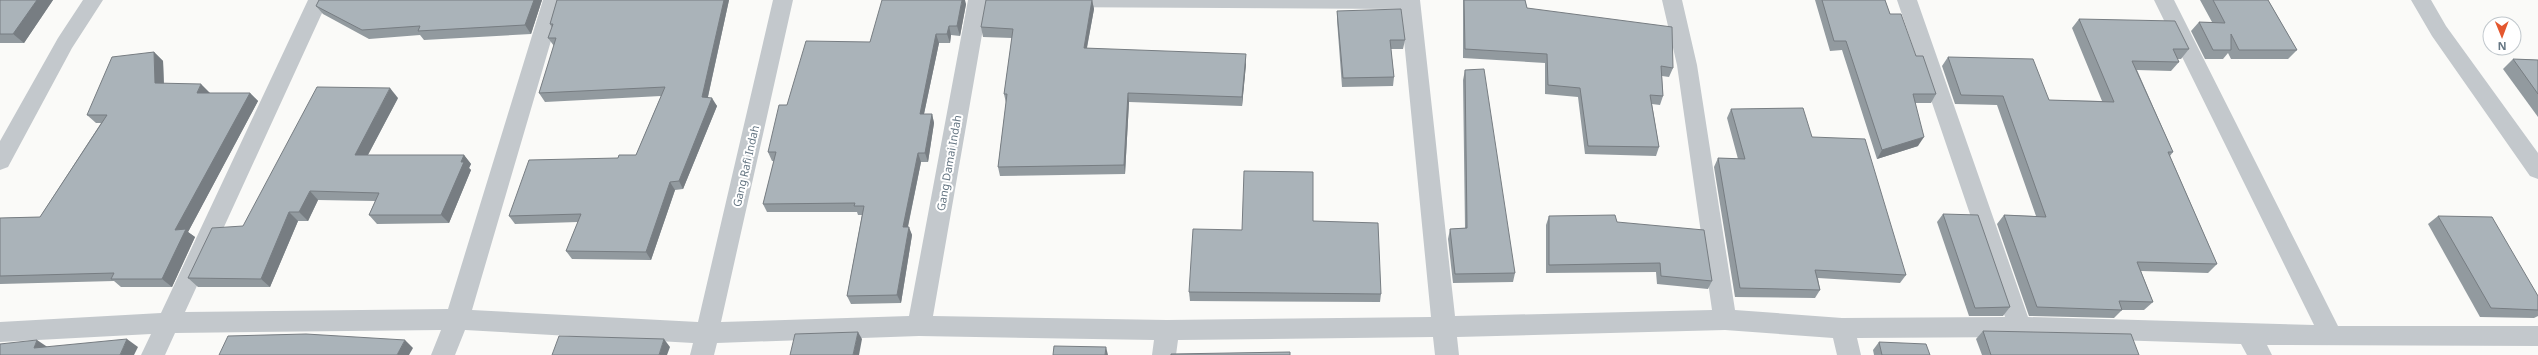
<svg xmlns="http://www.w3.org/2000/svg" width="2538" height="355" viewBox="0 0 2538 355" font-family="'Noto Sans',sans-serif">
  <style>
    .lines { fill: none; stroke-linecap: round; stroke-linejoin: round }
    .minor { fill: #c3c8cc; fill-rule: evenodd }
    .wall { fill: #929a9f }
    .shaded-wall { fill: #777d82 }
    .building { fill: #aab3b9; stroke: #777d82 }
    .labels { text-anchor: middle; stroke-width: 4; stroke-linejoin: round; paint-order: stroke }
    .street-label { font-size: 11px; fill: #657683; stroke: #fff }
  </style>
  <rect width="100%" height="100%" fill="#fafaf8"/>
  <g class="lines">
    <g class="minor">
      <path d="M83,0H103L72,48L8,167L0,170V141L58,38Z"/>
      <path d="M308,0H328L185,312L448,309L543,0H563L472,310L698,322L773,0H793L721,322L909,316L968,0H988L933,316L1167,320L1431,317L1401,9L1037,7L1030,5L1027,0H1420L1455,316L1712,310L1677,65L1662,0H1682L1697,65L1735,310L1842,318L2005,317L1897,0H1917L2028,317L2314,325L2154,0H2174L2338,326H2538V346L2267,345L2272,355H2247L2241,344L2020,337L1857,338L1861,355H1837L1833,338L1725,330L1457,337L1459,355H1435L1433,337L1178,340L1176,355H1152L1154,340L919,336L717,343L714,355H690L693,343L465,330L455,355H431L441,330L175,333L165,355H141L151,334L0,342V322L161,313Z"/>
      <path d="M2411,0H2431L2446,26L2538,153V179L2530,176L2432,36Z"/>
    </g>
  </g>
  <g class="wall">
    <path d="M0,0H53L24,43H0Z"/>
    <path d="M319,0H542L531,34L424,40L420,35L369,39L323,14L316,6Z"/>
    <path d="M557,0H729L708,97L717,106L683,189L675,190L651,260L572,259L566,251L578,222L515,224L509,216L618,158L636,155L661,96L545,102L539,93L554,46L548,38L552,28L550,24Z"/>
    <path d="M1092,0L1094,9L1087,48L1246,64L1242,106L1129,102L1125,174L1000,176L998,167L1006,103L1004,94L1012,38L983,37L981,27Z"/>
    <path d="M1463,0H1525L1527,8L1673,68L1669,77L1662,76L1663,96L1660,105L1652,104L1659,147L1656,156L1585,154L1578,97L1545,94V63L1463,58Z"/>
    <path d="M1815,0H1885L1890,14L1916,56L1936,94L1931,103H1915L1918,146L1877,159L1842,50L1830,51Z"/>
    <path d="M2200,0H2268L2297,50L2288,59H2231L2228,53L2223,59H2205L2191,31L2199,22H2212Z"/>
    <path d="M966,4L960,36L951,35L950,43H939L924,114H932L934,123L928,162H921L908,227L912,235L901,303L851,304L847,296L862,215H858L857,212H767L763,204L774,161H772L768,152L787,105L870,42Z"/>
    <path d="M1337,11L1405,40L1403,49H1391L1394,77L1393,86L1342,87L1337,20Z"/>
    <path d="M2079,19L2189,49L2181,59H2177L2179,62L2171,71L2137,70L2173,152L2170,156L2217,264L2208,273L2141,271L2153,302L2144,310H2122L2114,318L2029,316L1997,224L2004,215L2036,216L1997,105L1955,104L1942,66L1948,57L2049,100L2102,101L2072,28Z"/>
    <path d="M154,52L163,61L164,84L210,93H250L258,101L188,232L195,237L172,287H121L114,281L0,284V218L40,217L101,123H96L87,115Z"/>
    <path d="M2513,59L2538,60V117L2503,69Z"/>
    <path d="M1465,70L1515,273L1513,282L1453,283L1448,239L1450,229L1465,228L1463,80Z"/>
    <path d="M398,98L368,155H464L471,164L469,168L471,170L449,223L377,224L369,215L375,201L318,200L308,221H298L270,287H198L188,278L243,226Z"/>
    <path d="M1731,109L1812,137L1906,275L1900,283L1818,278L1820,290L1815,298L1735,297L1714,167L1718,158L1738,159L1727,118Z"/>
    <path d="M1943,214L2010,307L2003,316H1969L1937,222Z"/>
    <path d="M1549,216L1712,281L1708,289L1657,284L1656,272L1546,273V225Z"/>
    <path d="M2438,216L2538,296V316L2534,318L2480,317L2428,224Z"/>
    <path d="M1313,221L1381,294L1380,302L1190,301L1189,292L1242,230Z"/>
    <path d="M1983,331L2139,355H1982L1976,339Z"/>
    <path d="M1879,342L1930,355H1874L1873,350Z"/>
  </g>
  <g class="shaded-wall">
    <path d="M37,0H53L24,43L13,34Z"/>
    <path d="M534,0H542L531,34L525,25Z"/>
    <path d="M724,0H729L706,105L702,97Z"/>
    <path d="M962,0H965L966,4L960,36L957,26Z"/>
    <path d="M1092,0L1094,9L1085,57L1084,48Z"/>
    <path d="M949,26L951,35L950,43L947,34Z"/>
    <path d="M936,34L939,43L922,123L920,114Z"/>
    <path d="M154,52L163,61L164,92L155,83Z"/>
    <path d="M1246,54V64L1242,106V97Z"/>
    <path d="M201,84L210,93H197Z"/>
    <path d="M390,88L398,98L363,164L355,155Z"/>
    <path d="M250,93L258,101L188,232L195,237L172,287L162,279L175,230Z"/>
    <path d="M1128,93L1129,102L1125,174L1124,165Z"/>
    <path d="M712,98L717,106L683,189L679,181Z"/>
    <path d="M932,114L934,123L928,162L925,153Z"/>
    <path d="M1924,137L1918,146L1877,159L1882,150Z"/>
    <path d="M918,153L921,162L906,235L903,227Z"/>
    <path d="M464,155L471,164L469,168L471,170L449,223L441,215Z"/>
    <path d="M670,182L675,190L651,260L646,252Z"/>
    <path d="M310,191L318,200L308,221L299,212Z"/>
    <path d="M289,212L298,221L270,287L261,279Z"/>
    <path d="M909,227L912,235L901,303L897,295Z"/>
    <path d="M858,332L862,339L859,355H853Z"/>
    <path d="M127,339L138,347L134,355H120Z"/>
    <path d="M664,339L670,347L667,355H659Z"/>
    <path d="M37,340L49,348H34Z"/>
    <path d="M405,340L413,348L409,355H397Z"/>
    <path d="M1106,347L1108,355H1105Z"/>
  </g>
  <g class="building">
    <path d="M0,0H37L13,34H0Z"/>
    <path d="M319,0H534L525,25L418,31L420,26L362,30L316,6Z"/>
    <path d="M557,0H724L702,97L712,98L679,181L670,182L646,252L566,251L581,214L509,216L529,160L618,158L619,155H636L665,87L539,93L556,38H548L553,24H550Z"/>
    <path d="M882,0H962L957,26H949L947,34H936L920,114H932L925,153H918L903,227H909L897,295L847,296L864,206H854L855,203L763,204L776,152H768L779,105H787L806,41L870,42Z"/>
    <path d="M986,0H1092L1084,48L1246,54L1242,97L1128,93L1124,165L998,167L1007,94H1004L1013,29L981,27Z"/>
    <path d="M1464,0H1525L1527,8L1672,27L1673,68L1661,66L1663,96L1650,95L1659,147L1588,146L1580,88L1548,85L1547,54L1465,49Z"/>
    <path d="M1822,0H1885L1890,14H1901L1916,56H1923L1936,94H1913L1924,137L1882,150L1846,41H1834Z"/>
    <path d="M2213,0H2268L2297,50H2239L2231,34V50H2213L2199,22L2225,23Z"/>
    <path d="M1401,9L1405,40H1390L1394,77L1343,78L1337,11Z"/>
    <path d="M2079,19L2175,21L2189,49H2173L2179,62L2132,61L2173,152H2168L2217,264L2137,262L2153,302L2119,301L2122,310L2037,307L2004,215L2046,217L2003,96L1961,95L1948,57L2033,59L2049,100L2114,102Z"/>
    <path d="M154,52L155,83L201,84L197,93H250L175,230L186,229L162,279H111L114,273L0,276V218L40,217L107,115H87L112,57Z"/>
    <path d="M2513,59L2538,60V94Z"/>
    <path d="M1484,69L1515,273L1455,274L1450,229L1467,228L1465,70Z"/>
    <path d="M317,87L390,88L355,155H464L461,162H464L441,215H369L379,193L310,191L299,212H289L261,279L188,278L212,228L243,226Z"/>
    <path d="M1803,108L1812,137L1865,139L1906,275L1815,270L1820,290L1740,288L1718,158L1745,159L1731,109Z"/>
    <path d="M1244,171L1313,172V221L1378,223L1381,294L1189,292L1193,229L1242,230Z"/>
    <path d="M1943,214L1978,215L2010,307L1975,308Z"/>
    <path d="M1615,215L1617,222L1704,230L1712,281L1661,276L1660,263L1549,265V216Z"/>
    <path d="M2438,216L2492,217L2538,296V310L2491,308Z"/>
    <path d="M1983,331L2131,334L2139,355H1991Z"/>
    <path d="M858,332L853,355H790L795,334Z"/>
    <path d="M306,334L405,340L397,355H219L228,336Z"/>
    <path d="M559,336L664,339L659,355H552Z"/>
    <path d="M127,339L120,355H0V344L37,340L34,348Z"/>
    <path d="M1879,342L1926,344L1930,355H1882Z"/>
    <path d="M1054,346L1106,347L1105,355H1053Z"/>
    <path d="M1290,352V355H1171V354Z"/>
  </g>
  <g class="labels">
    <g class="street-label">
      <text transform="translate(949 163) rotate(-80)" y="4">Gang Damai Indah</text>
      <text transform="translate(746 166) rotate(-77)" y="4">Gang Rafi Indah</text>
    </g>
  </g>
  <g transform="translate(2502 36) rotate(179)"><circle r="19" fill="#ffffff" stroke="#c1c8cd"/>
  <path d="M0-3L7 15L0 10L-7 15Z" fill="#e4572e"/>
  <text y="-6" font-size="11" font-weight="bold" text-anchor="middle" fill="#657683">N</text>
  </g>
</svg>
